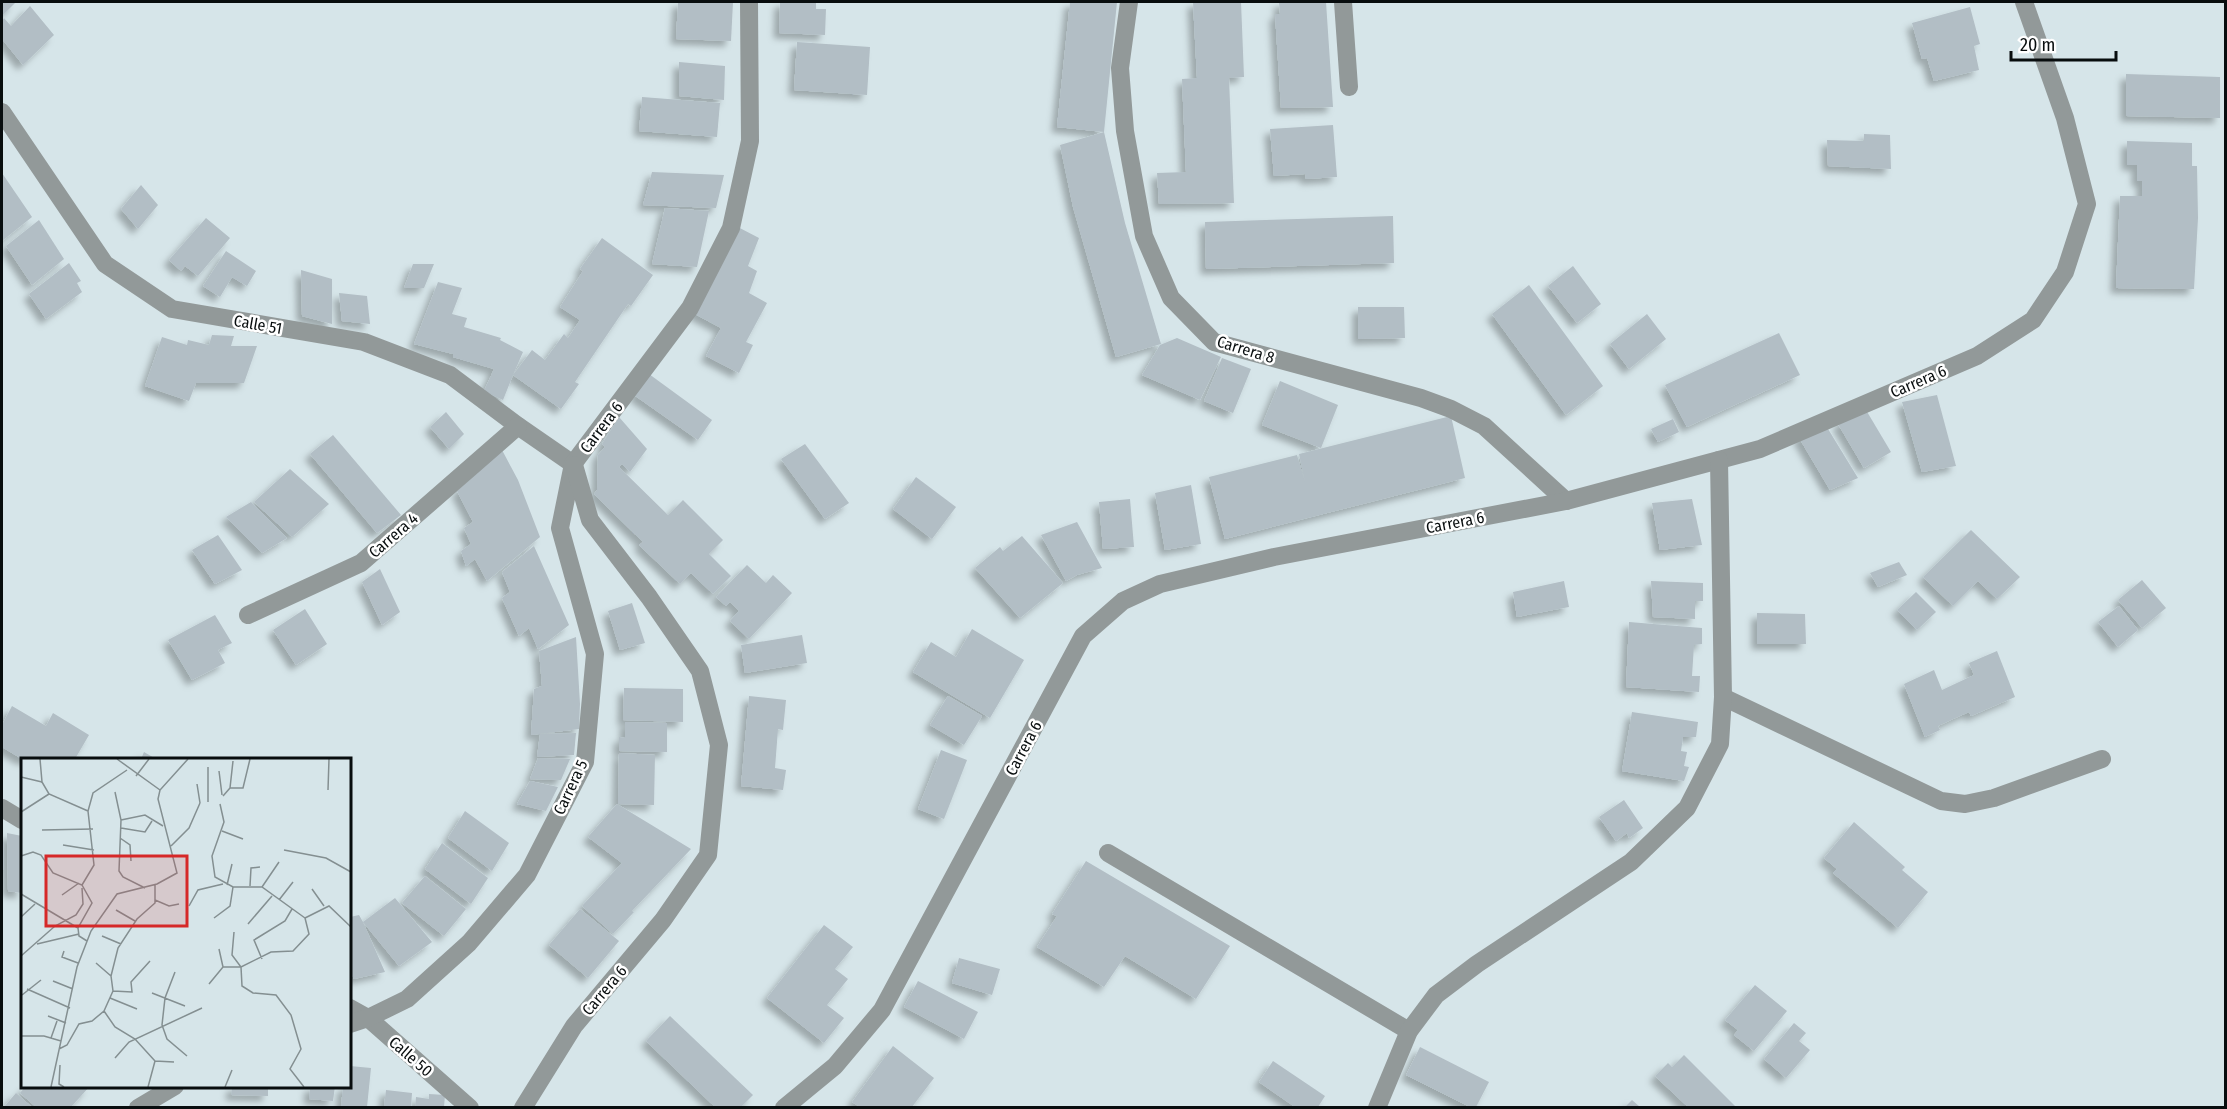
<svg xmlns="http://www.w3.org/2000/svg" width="2227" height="1109" viewBox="0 0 2227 1109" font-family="'Fira Sans Condensed',sans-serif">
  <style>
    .building { fill: #b2bec5; filter: url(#shadow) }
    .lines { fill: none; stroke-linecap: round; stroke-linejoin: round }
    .minor { stroke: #929999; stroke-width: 18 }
    .labels { text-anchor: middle; stroke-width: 5; stroke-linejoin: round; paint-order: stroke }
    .street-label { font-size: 16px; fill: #080d0e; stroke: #fff }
    .inset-road { fill: none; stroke: #848f91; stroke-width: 1.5 }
    .view { fill: #d62828; fill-opacity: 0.15; stroke: #d62828; stroke-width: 3 }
    .inset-edge { fill: none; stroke: #080d0e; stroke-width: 3 }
  </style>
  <defs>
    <filter id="shadow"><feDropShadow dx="-5.5" dy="5.5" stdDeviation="3" flood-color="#0004"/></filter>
  </defs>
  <rect width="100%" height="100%" fill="#d6e5e9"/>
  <g class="building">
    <path d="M2,2H16L2,16Z"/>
    <path d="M678,2H733L731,41L676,39Z"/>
    <path d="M780,2H816V9H826L825,35L779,33Z"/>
    <path d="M1070,2H1117L1104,132L1057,127Z"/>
    <path d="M1193,2H1241L1244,77L1229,78L1234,203L1159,204L1157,173L1186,172L1182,79L1197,78Z"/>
    <path d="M1279,2H1326L1333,107L1281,108L1275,14H1280Z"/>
    <path d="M30,6L54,35L23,65L2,39V21L4,18L11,26Z"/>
    <path d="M1970,7L1980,44L1974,46L1979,70L1934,81L1927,58L1922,59L1912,23Z"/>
    <path d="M797,42L870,47L867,95L794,90Z"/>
    <path d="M679,62L725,66L724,100L679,96Z"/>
    <path d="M2126,74L2220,77V118L2126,116Z"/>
    <path d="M642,97L720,103L717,137L639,131Z"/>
    <path d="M1333,125L1337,177L1306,179L1305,174L1274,176L1270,129Z"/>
    <path d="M1104,132L1125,223L1161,344L1116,357L1073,207L1060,145Z"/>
    <path d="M1864,134L1890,135L1891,169L1828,166L1827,140L1864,141Z"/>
    <path d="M2127,141L2192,143V166H2197L2198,218L2194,289L2116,288L2120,196H2142V181H2137V165H2127Z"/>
    <path d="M652,172L724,175L716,208L643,205Z"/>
    <path d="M2,173L32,217L2,241Z"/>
    <path d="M141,185L158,205L138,229L121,209Z"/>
    <path d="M665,208L709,211L697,267L652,264Z"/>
    <path d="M1393,216L1394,263L1206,269L1205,222Z"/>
    <path d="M206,218L230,238L198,276L185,266L181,271L169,260Z"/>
    <path d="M39,220L64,259L32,285L6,246Z"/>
    <path d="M734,225L759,238L748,266L757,271L749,293L767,303L746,342L753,345L739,373L706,356L721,328L693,313Z"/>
    <path d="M602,238L653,275L631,306L628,304L575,382L579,384L561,409L513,375L503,400L484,391L494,369L453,357V354L414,344L438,282L462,288L452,314L467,318L464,327L501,338L500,340L523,352L513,375L532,350L545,360L564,334L568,338L580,320L560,307L583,271L580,269Z"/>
    <path d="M226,251L256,271L247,286L232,277L220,297L203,286Z"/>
    <path d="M69,263L81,281L77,283L82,292L46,319L29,294Z"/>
    <path d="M413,264H434L424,288H404Z"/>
    <path d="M1573,266L1601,304L1577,323L1548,286Z"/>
    <path d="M301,270L332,279V324L302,316Z"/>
    <path d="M1529,285L1603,386L1566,415L1492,314Z"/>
    <path d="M339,293L367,296L370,324L342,321Z"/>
    <path d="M1358,307H1404L1405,338L1358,339Z"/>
    <path d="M1647,314L1666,339L1629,369L1610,344Z"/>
    <path d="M1779,333L1800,375L1687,427L1665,385Z"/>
    <path d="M212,335L234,336L231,346H257L244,383H196L189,401L145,386L162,337L187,345L188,340L209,345Z"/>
    <path d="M1177,338L1221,357L1200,400L1142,375L1160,345Z"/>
    <path d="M1222,358L1251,369L1233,413L1204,401Z"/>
    <path d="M649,374L712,420L698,440L634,395Z"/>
    <path d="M1280,381L1338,405L1321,448L1262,425Z"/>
    <path d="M1937,395L1956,466L1922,472L1902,402Z"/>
    <path d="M1863,405L1891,452L1864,468L1838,424Z"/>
    <path d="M446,412L464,434L449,449L430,427Z"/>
    <path d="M1451,416L1465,478L1225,539L1209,477L1297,455L1305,482L1299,454Z"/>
    <path d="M619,417L647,449L630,472L622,464L619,467L668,515L683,500L723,540L709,554L731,576L713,594L691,573L680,584L639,545L643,542L594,494L597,490L598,455L605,447L602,444Z"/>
    <path d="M1673,419L1679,432L1658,442L1651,429Z"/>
    <path d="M1825,424L1858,478L1830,490L1798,436Z"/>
    <path d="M333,435L401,515L377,533L310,454Z"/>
    <path d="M805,444L849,503L825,519L781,459Z"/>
    <path d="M502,450L518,480L540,537L487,581L475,559L466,566L461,551L471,544L464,528L473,522L457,491Z"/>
    <path d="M290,469L329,504L292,537L254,502Z"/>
    <path d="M916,477L956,507L932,539L893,509Z"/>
    <path d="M1191,485L1201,544L1165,550L1155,493Z"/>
    <path d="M1130,499L1134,547L1103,549L1099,502Z"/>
    <path d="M1692,499L1702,545L1660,550L1652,503Z"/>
    <path d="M251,502L287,538L262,553L226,517Z"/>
    <path d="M1077,522L1102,568L1077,575L1066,581L1041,535Z"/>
    <path d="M1971,530L2020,577L1997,599L1978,581L1953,606L1923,577Z"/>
    <path d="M218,535L242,570L215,584L192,550Z"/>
    <path d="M1022,536L1063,583L1020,618L975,568L1000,547L1003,551Z"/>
    <path d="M534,546L569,625L538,649L529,628L519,636L502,598L510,592L502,572Z"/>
    <path d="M1899,562L1907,575L1878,587L1870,573Z"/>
    <path d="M747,565L766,583L773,575L792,593L749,639L730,621L739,611L730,602L726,606L716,597Z"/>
    <path d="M380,569L400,612L382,625L362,582Z"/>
    <path d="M2142,580L2166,608L2142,628L2118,600Z"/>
    <path d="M1564,581L1569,607L1517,617L1513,592Z"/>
    <path d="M1651,581L1703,583V601H1695V619L1653,617Z"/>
    <path d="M1916,592L1936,612L1917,630L1897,610Z"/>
    <path d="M632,603L645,643L620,650L608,611Z"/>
    <path d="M2119,606L2138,630L2118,647L2098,622Z"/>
    <path d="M305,609L327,644L296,665L273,630Z"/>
    <path d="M1757,613L1805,614L1806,644H1757Z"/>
    <path d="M215,615L232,643L218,650L225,663L192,680L168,640Z"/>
    <path d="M1629,622L1702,628V644L1694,645L1692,676H1700L1699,692L1626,687Z"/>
    <path d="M972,629L1024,660L990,718L913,672L931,642L956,657Z"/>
    <path d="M802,635L807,663L745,673L741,645Z"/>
    <path d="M576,637L580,704L579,729L531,735L534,689L542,686L539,651Z"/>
    <path d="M1997,651L2015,697L1971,716L1969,712L1953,719L1938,726L1940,730L1925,737L1904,684L1934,670L1942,690L1974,675L1969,663Z"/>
    <path d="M624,688L683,689V722L623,720Z"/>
    <path d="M749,696L786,700L783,730L778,729L775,768L786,770L783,790L741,786Z"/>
    <path d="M948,696L982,716L964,745L930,725Z"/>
    <path d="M12,706L46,726L53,713L89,735L75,759H22L2,747V725Z"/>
    <path d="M1632,712L1698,722L1696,737H1683L1681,751L1687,752L1684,766L1689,767L1684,781L1622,771Z"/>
    <path d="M625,722L667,723V752L619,751V737L625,738Z"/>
    <path d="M576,733L574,755L537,757L540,734Z"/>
    <path d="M941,750L967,760L944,819L918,809Z"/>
    <path d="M144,752L156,759H141Z"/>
    <path d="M619,753L655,755L654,805L618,804Z"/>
    <path d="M538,758L570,759L561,780L530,779Z"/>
    <path d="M530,781L558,787L546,811L517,804Z"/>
    <path d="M1624,800L1643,828L1629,838L1627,833L1616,841L1599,817Z"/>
    <path d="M617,804L691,849L632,911L634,912L613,934L582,906L622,863L588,837Z"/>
    <path d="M465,811L509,843L492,871L448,838Z"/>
    <path d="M1854,822L1905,867L1902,870L1928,892L1898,928L1833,873L1837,869L1824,858Z"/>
    <path d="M7,833L22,836V893L8,891Z"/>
    <rect x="2" y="842" width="2" height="28"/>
    <path d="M442,843L488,878L471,904L425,869Z"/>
    <path d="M1086,861L1230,946L1196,999L1125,956L1104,987L1037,947L1057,916L1052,914Z"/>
    <path d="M425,876L466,909L444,936L402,903Z"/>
    <path d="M395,898L432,942L399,966L363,922L385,972L354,979L350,970V917L359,915L363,922Z"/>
    <path d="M580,909L619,941L588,978L549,945Z"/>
    <path d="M824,925L853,947L835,969L848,979L827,1005L844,1018L824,1043L767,998Z"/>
    <path d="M959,958L1000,969L992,995L952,983Z"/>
    <path d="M918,981L978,1012L964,1039L904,1007Z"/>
    <path d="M1755,985L1787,1011L1754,1051L1734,1035L1738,1030L1725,1020Z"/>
    <path d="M670,1016L753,1095L741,1107H715L646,1041Z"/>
    <path d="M1794,1023L1806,1033L1799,1041L1810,1050L1786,1078L1764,1059Z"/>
    <path d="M893,1046L934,1078L912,1107H860L852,1102Z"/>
    <path d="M1420,1047L1489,1082L1476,1107H1470L1406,1075Z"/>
    <path d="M1684,1055L1735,1106L1734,1107H1688L1655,1076L1668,1063L1672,1067Z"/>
    <path d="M1273,1061L1325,1096L1318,1107H1295L1259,1082Z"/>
    <path d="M350,1066L371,1068L367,1107H341L343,1086H350Z"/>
    <path d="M26,1086H90L71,1107H36L20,1093Z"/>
    <path d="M232,1086H268V1096L231,1095Z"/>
    <path d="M310,1086H335L333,1101L309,1099Z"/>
    <path d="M386,1090L412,1093L411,1107H384Z"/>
    <path d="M16,1093L26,1102L32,1107H4Z"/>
    <path d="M429,1094L445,1095L444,1107H415L416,1097L429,1099Z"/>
    <path d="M1632,1100L1640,1107H1625Z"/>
  </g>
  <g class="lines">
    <g class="minor">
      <path d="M1129,2L1120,68L1125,131L1144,236L1171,298L1214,342L1421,398L1451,409L1484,426L1566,501"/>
      <path d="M1343,2L1349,87"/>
      <path d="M2,112L105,264L172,309L364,342L450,375L518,426L573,464"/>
      <path d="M248,615L361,563L518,426"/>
      <path d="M1723,697L1941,801L1965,804L1994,798L2102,759"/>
      <path d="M2,808L22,820"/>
      <path d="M1108,853L1409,1031"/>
      <path d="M350,1008L368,1018L470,1108"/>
      <path d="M350,1024L368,1018L407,999L469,943L527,875L585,762L595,654L560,528L573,464L690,308L731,228L750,141L749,2"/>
      <path d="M138,1108L175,1086"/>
      <path d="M523,1108L574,1026L663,920L708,855L719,745L700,671L649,597L590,520L574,465"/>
      <path d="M784,1108L835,1066L882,1010L1083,636L1123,601L1160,584L1274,557L1566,501L1760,449L1977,356L2033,320L2065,272L2087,204L2065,118L2024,2"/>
      <path d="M1377,1108L1409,1031L1436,995L1477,964L1631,862L1687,808L1720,744L1723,697L1719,460"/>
    </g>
  </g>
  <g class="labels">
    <g class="street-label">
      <text transform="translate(258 324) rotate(10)" y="6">Calle 51</text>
      <text transform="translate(1246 349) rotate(17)" y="6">Carrera 8</text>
      <text transform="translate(1918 381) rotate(-23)" y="6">Carrera 6</text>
      <text transform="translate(601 427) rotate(-53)" y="6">Carrera 6</text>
      <text transform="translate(1455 522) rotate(-11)" y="6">Carrera 6</text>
      <text transform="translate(393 535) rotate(-41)" y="6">Carrera 4</text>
      <text transform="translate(1023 748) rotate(-62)" y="6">Carrera 6</text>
      <text transform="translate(570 787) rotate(-65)" y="6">Carrera 5</text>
      <text transform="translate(604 990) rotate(-50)" y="6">Carrera 6</text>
      <text transform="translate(411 1056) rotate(41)" y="6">Calle 50</text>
    </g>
  </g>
  <g transform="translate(21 758)">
    <rect width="330" height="330" fill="#d6e5e9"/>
    <path class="inset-road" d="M19,1L21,24M96,1L139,32M187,9V44M198,13L201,37M115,18L128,1M0,19L21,24M21,24L28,36L67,53M176,26L179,45M209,30L212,3M307,32L308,1M94,34L100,62L98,113L102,119L124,130M202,38L209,30H222L229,1M199,46L203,64L191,98L194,119L212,129H241L284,160M0,54L28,36M100,62L124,57L142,68M100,70L124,74L131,63M21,72L72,71M201,73L222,81M99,80L109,87L110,103M42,87L73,92M150,88L168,70L179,45M263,92L305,100L330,114M0,98L12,94L20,97L32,115L61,127L71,145L57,170L58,178L66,183M61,127L73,107L67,53L72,35L106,12M206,127L211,106M229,128L230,110L239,109M241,129L258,104M291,131L303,148M0,136L57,170M41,137L58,125M134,142L148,148L158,146M258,142L272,124M168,148L177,132L202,126M95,152L114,163M0,159L14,146M193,160L209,148L212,129M284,160L308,148L330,169M227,166L251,138M213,174L211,197L220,209L221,228L232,235L255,237L270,257L280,291L269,311L283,329M81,178L100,186M16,186L58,176M198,191L202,209M43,193L41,199L57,205M0,198L34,168L55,157L62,146L61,130M241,201L233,182L264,163L271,151M75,205L90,218M154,214L144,240L141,267L146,281L166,298M90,218L97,190L116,161L134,145V127M32,223L52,231M188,226L202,209H220L250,194L272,193L288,176L284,160M6,231L49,250M92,233L111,234L110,224L129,203M131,235L164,248M1,237L20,222M89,240L116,251M83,253L94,269L114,281L134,303M27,258L45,265M0,278H23L40,283M30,280L36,263M38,291L46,287L58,266L71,263L83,253L92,233L90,218M94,300L108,284L181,250M134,303L153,304M39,307L38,326L43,329M30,329L56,209L70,173L96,136L136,126L156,115L137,41L139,32L167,1M127,329L134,303M204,329L211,312"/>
    <path class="view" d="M25,98H166V168H25Z"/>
    <rect width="330" height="330" class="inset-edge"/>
  </g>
  <rect width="2227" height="1109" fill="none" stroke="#080d0e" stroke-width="6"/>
  <path d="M2011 51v9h105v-9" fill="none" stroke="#080d0e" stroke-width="3"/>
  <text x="2020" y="51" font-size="18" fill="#080d0e" stroke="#ffffff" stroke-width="4.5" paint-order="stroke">20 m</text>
</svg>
